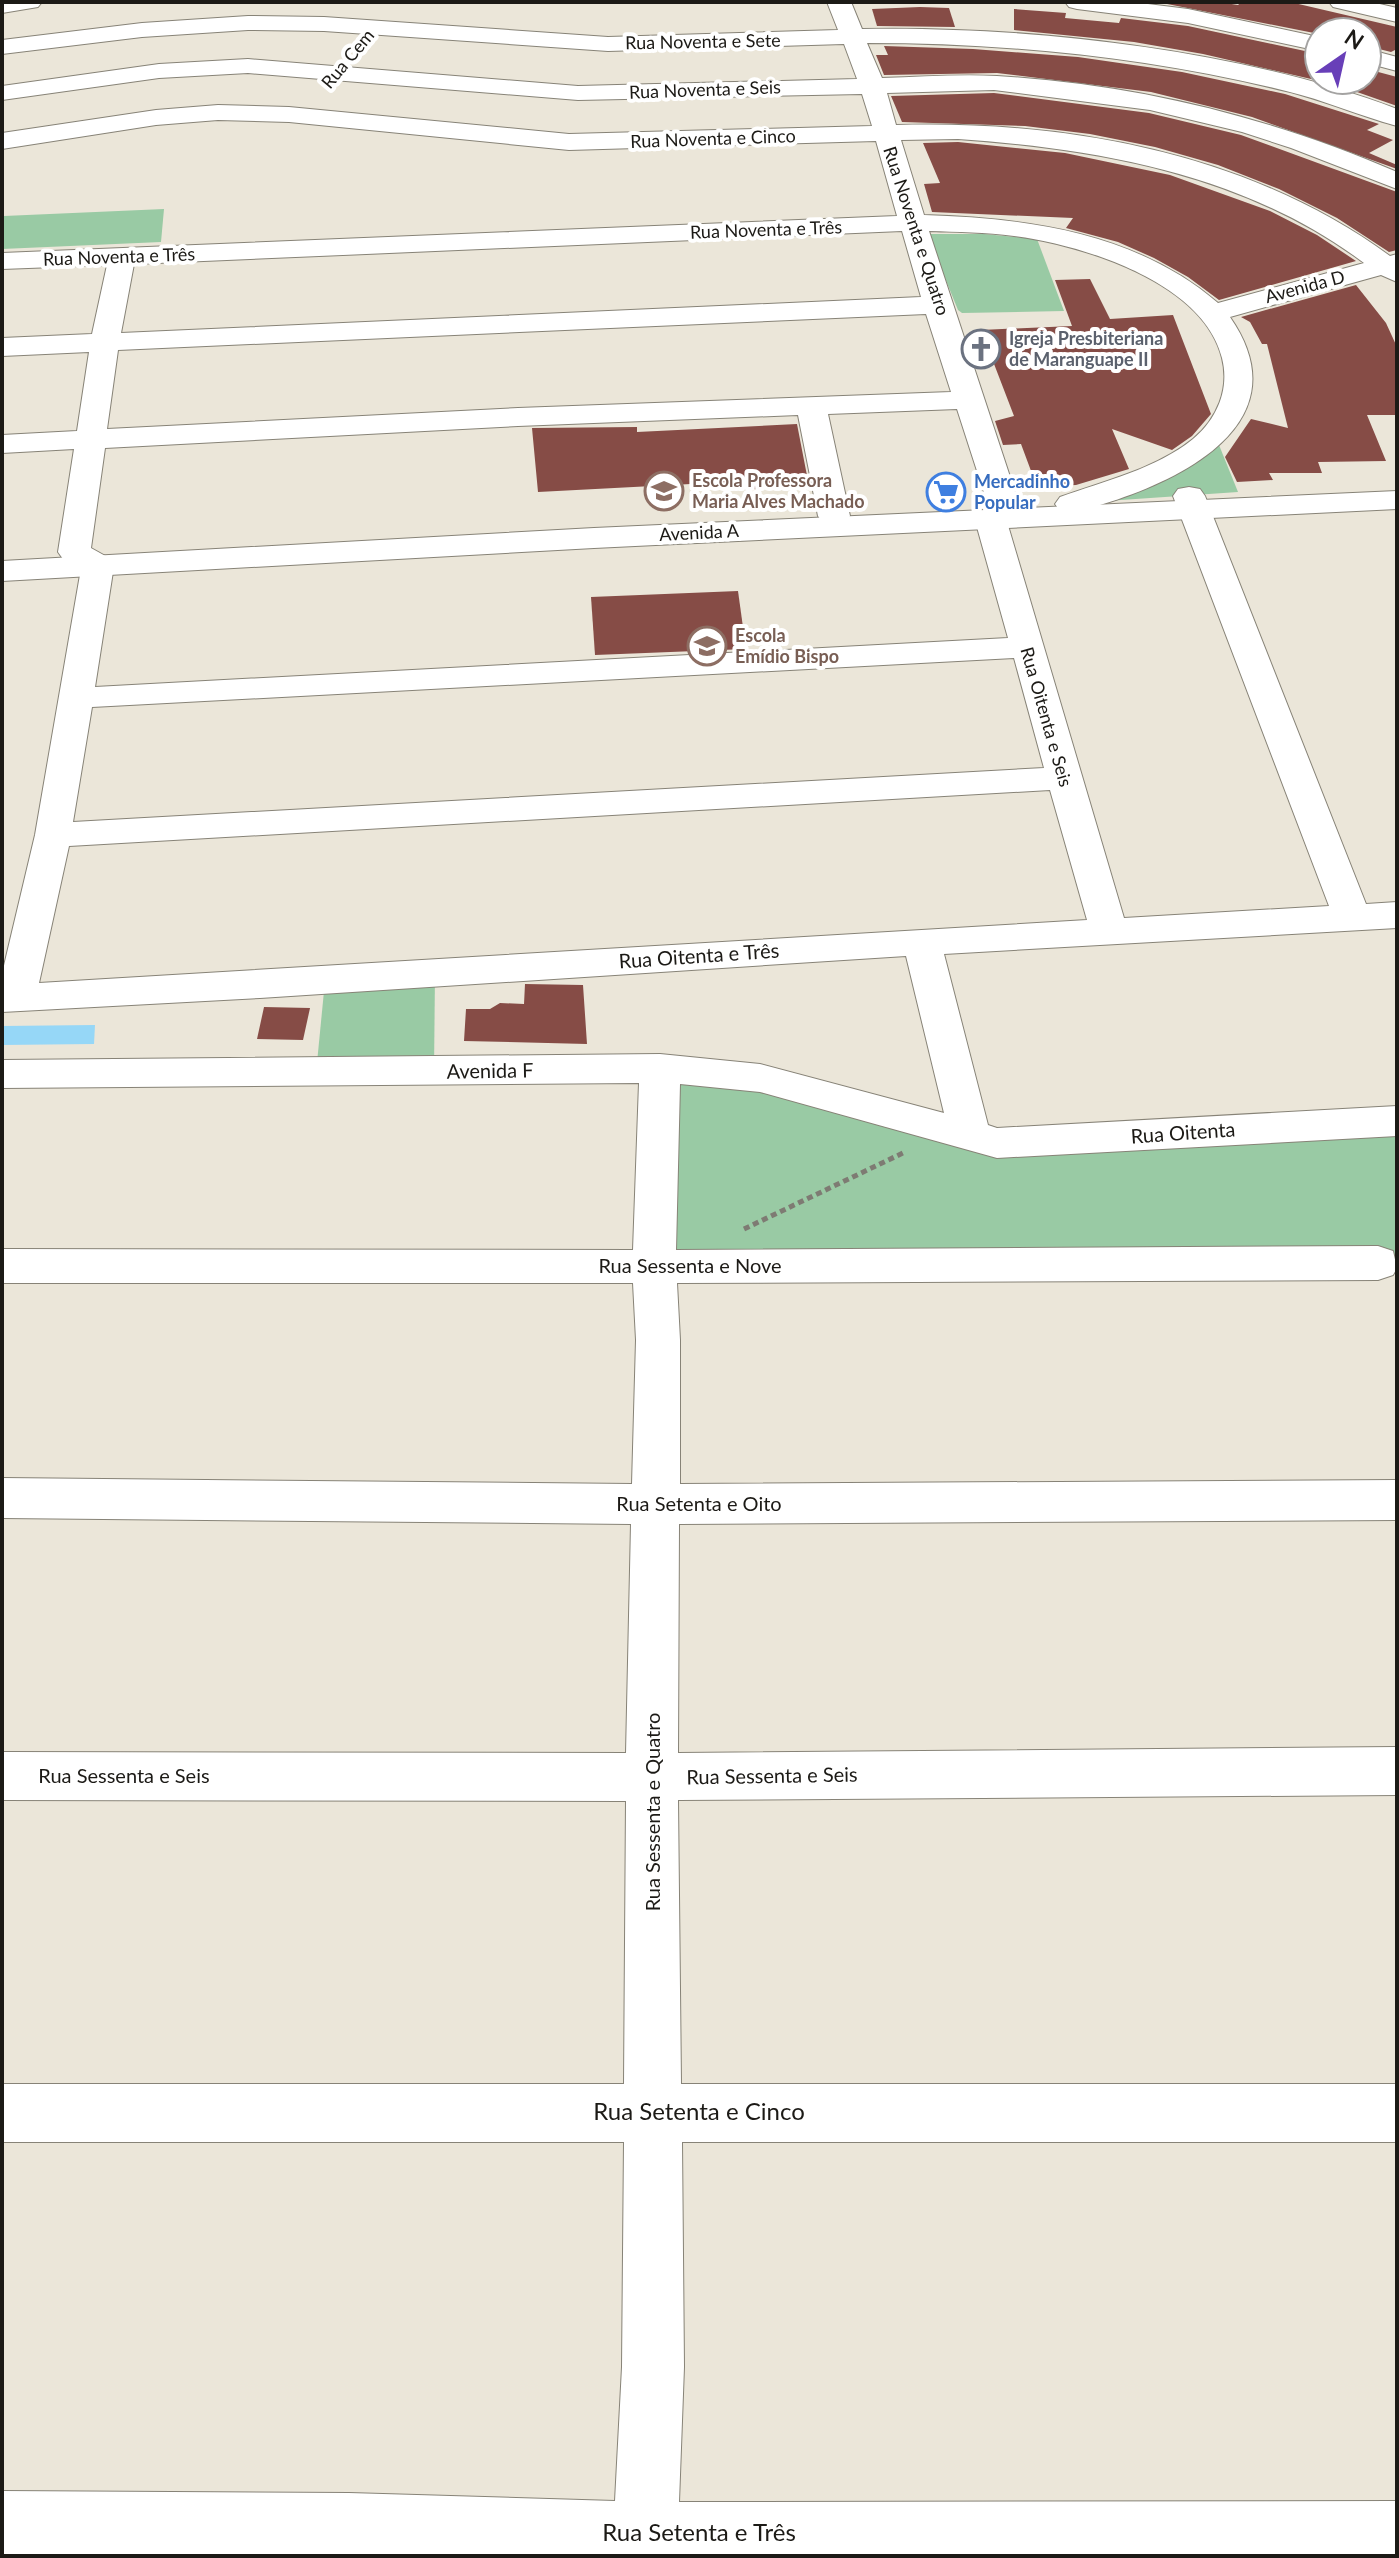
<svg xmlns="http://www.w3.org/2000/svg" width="1399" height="2558" viewBox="0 0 1399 2558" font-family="Lato,sans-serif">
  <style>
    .green { fill: #99caa4 }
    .water { fill: #96d7f7 }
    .building { fill: #864c46 }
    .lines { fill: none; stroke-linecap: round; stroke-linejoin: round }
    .minor-casing { stroke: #878377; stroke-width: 2 }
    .major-casing { stroke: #878377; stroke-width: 2 }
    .path { stroke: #7e7b73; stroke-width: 5; stroke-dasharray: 6 4; stroke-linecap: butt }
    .minor { fill: #fff; fill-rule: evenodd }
    .major { fill: #fff; fill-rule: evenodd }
    .labels { text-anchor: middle; stroke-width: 8; stroke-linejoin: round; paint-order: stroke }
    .far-street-label { font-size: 18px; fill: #1c1a16; stroke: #fff }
    .far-worship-label { font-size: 18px; font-weight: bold; fill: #5b616d; stroke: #fff; text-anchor: start }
    .far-education-label { font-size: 18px; font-weight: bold; fill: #785e54; stroke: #fff; text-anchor: start }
    .far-shop-label { font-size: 18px; font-weight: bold; fill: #366cbe; stroke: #fff; text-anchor: start }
    .street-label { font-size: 20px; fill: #1c1a16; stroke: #fff }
    .near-street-label { font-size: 24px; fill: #1c1a16; stroke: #fff }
  </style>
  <rect width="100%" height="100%" fill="#ebe6d9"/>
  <g class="green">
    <path d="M164,209L161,242L2,249L4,216Z"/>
    <path d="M927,234H984L1037,239L1064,311L962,313L958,310Z"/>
    <path d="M1217,440L1238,492L1077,503Z"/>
    <path d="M435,974L434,1071L316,1073L325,981Z"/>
    <path d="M664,1069L986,1142L1397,1120V1259L660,1263Z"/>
  </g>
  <path class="water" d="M95,1025L94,1044L2,1045V1026Z"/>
  <g class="building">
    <path d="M1157,2H1219L1238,5L1241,2H1290L1397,27V49L1391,52L1367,46V32L1319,34Z"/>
    <path d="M920,7L949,8L955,27L877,26L872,9Z"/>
    <path d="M1014,9L1066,13L1065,18L1119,23L1121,18L1188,26L1319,54V80H1367V69L1397,77V106L1337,85L1203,54L1134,42L1014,30Z"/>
    <path d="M884,46L973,49L1078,57L1182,72L1285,94L1379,124L1367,130L1393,140L1369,153L1397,165V169L1252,117L1151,92L997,73L884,75L876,55H888Z"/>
    <path d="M994,93L1149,113L1241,135L1397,192V250L1389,252L1337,218L1279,189L1218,165L1155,147L1090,134L1025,126L902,122L891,96Z"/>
    <path d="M958,142L1065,153L1170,175L1270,211L1317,235L1356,261L1219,300L1188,277L1154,258L1118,242L1066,228L1073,218L932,212L924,184L940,183L923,143Z"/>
    <path d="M1090,279L1110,319L1173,315L1211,414L1192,436L1172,450L1112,429L1129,469L1076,485L1037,487L1021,444L1003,445L995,421L1014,416L981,330L1072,326L1055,280Z"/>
    <path d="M1356,285L1386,323L1397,347V415H1367L1386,461L1318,462L1322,473H1269L1273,480L1237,482L1225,457L1251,419L1288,428L1267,344H1262L1250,322L1241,317Z"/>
    <path d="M797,424L809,486L731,490L729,482L538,492L532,428L637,427V432Z"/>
    <path d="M738,591L746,649L595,655L591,597Z"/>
    <path d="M525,984L583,985L587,1044L464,1041L466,1009H490L500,1003L524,1004Z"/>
    <path d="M264,1007L310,1008L303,1040L257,1039Z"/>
  </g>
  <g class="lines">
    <defs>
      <g id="minor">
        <path d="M2,2H42L38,7L2,13Z"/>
        <path d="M827,2H851L862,29C1029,26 1240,49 1397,109V126C1360,116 1324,100 1286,91C1149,57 1008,43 867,43L882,78C920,77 959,74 997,76C1135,84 1270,117 1397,172V189L1291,148L1242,132L1150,110L994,90L887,93L896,125C1066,120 1250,153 1390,256L1397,254V282L1381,275L1230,317C1309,431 1161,491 1071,513L1060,511L1055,504L1060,497C1104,481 1156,469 1193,439C1217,419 1230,389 1222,358C1203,282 1083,245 1014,236C986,232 957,232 929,231L1020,507L1007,522L1124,918L1329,906L1173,496L1178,489L1189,487L1200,489L1205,496L1366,904L1397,902V928L944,954L988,1125L997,1128L1397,1106V1136L997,1158L760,1092L680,1084L676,1250L1378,1246L1393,1251L1397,1268L1393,1275L1378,1280L677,1283L680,1340V1484L1397,1480V1520L679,1524L678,1753L1397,1747V1795L678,1800L681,2084H1397V2142H682L684,2367L679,2502L1397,2501V2556L2,2555V2491L349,2493L615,2501L622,2367L624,2142H2V2084H624L626,1801L2,1800V1752L626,1753L631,1524L2,1518V1478L632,1484L636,1340L633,1283H2V1249L633,1250L639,1083L2,1088V1060L660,1054L760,1064L944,1113L906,956L260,998L2,1012V974L35,835L81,569L63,559L58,552L74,449L2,453V435L77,431L89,352L2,356V338L92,334L107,265L2,269V253L897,216L876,141L569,150L289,122L218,120L156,125L2,149V133L156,110L218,105L289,107L569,134L872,126L862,94L578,100L248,73L159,78L2,100V86L159,64L248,59L578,86L857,79L844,44L608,51L324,31L248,30L142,37L2,54V40L142,23L248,16L324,17L608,37L838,30ZM958,139C1101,149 1247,175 1364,263L1218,303C1137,233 1028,218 924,215L901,140ZM902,231L921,297L121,333L134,264ZM926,314L951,392L518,408L107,429L118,350ZM957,409L988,505L975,520L1008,638L95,687L114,565L109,558L91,548L105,448L518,426L798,415L818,516L823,523L834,525L845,523L850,516L828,414ZM1014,658L1044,768L73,822L92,707ZM1050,790L1087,920L39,983L69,846Z"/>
        <path d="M1065,2H1132L1188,9L1319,37V51L1188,23L1077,9L1069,7Z"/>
        <path d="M1329,2H1371L1397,8V22L1333,7Z"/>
        <path d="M1367,49L1397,57V71L1367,63Z"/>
      </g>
      <path id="major" d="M1397,491V509L594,548L2,581V561L594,528Z"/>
    </defs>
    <use href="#minor" class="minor-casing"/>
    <use href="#major" class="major-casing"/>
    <path class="path" d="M744,1229L905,1152"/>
    <use href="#minor" class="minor"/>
    <use href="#major" class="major"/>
  </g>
  <defs>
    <symbol id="church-ring" viewBox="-11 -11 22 22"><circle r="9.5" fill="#fff" stroke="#6b7280" stroke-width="1.5"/><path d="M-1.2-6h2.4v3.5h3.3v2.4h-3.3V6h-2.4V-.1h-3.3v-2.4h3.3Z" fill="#6b7280"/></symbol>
    <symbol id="school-ring" viewBox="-11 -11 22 22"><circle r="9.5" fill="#fff" stroke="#8d6e63" stroke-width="1.5"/><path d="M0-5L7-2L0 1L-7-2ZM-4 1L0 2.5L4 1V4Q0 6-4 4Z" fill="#8d6e63"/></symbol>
    <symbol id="supermarket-ring" viewBox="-11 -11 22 22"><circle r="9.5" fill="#fff" stroke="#3f7fe0" stroke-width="1.5"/><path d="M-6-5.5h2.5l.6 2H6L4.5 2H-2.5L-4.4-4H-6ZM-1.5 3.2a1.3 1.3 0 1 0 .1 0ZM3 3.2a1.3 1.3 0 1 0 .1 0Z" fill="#3f7fe0"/></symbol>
  </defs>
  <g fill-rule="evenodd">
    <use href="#church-ring" x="959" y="327" width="44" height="44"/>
    <use href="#school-ring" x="642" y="469" width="44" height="44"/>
    <use href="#supermarket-ring" x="924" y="470" width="44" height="44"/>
    <use href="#school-ring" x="685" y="624" width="44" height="44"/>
  </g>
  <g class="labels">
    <g class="far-street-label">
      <text transform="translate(703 42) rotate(-1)" y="6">Rua Noventa e Sete</text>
      <text transform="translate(348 59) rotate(-50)" y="6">Rua Cem</text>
      <text transform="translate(705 90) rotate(-2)" y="6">Rua Noventa e Seis</text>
      <text transform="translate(713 139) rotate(-2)" y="6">Rua Noventa e Cinco</text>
      <text transform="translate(766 230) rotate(-2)" y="6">Rua Noventa e Três</text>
      <text transform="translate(916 231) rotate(72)" y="6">Rua Noventa e Quatro</text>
      <text transform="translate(119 257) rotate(-2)" y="6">Rua Noventa e Três</text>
      <text transform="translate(1305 287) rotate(-15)" y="6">Avenida D</text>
      <text transform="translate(699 533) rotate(-3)" y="6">Avenida A</text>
      <text transform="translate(1046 717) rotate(74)" y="6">Rua Oitenta e Seis</text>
    </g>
    <g class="far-worship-label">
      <text x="1009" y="345">Igreja Presbiteriana<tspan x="1009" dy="21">de Maranguape II</tspan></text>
    </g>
    <g class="far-education-label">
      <text x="692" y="487">Escola Professora<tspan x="692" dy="21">Maria Alves Machado</tspan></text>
      <text x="735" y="642">Escola<tspan x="735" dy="21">Emídio Bispo</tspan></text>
    </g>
    <g class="far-shop-label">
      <text x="974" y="488">Mercadinho<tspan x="974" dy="21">Popular</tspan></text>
    </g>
    <g class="street-label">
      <text transform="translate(699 956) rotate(-4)" y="7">Rua Oitenta e Três</text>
      <text transform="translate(490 1071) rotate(-1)" y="7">Avenida F</text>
      <text transform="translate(1183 1133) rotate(-4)" y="7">Rua Oitenta</text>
      <text x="690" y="1273">Rua Sessenta e Nove</text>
      <text x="699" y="1511">Rua Setenta e Oito</text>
      <text x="124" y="1783">Rua Sessenta e Seis</text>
      <text transform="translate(772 1776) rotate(-1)" y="7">Rua Sessenta e Seis</text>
      <text transform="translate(653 1812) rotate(-90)" y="7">Rua Sessenta e Quatro</text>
    </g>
    <g class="near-street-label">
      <text x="699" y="2120">Rua Setenta e Cinco</text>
      <text x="699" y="2541">Rua Setenta e Três</text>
    </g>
  </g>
  <rect width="1399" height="2558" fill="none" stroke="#1c1a16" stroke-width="8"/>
  <g transform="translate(1343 56) rotate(34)"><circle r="38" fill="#ffffff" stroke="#a4a3a2" stroke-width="2"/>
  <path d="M0-6L14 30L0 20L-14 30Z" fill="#683fb8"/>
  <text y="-12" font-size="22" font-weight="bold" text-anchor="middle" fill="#1c1a16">N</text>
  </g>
</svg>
